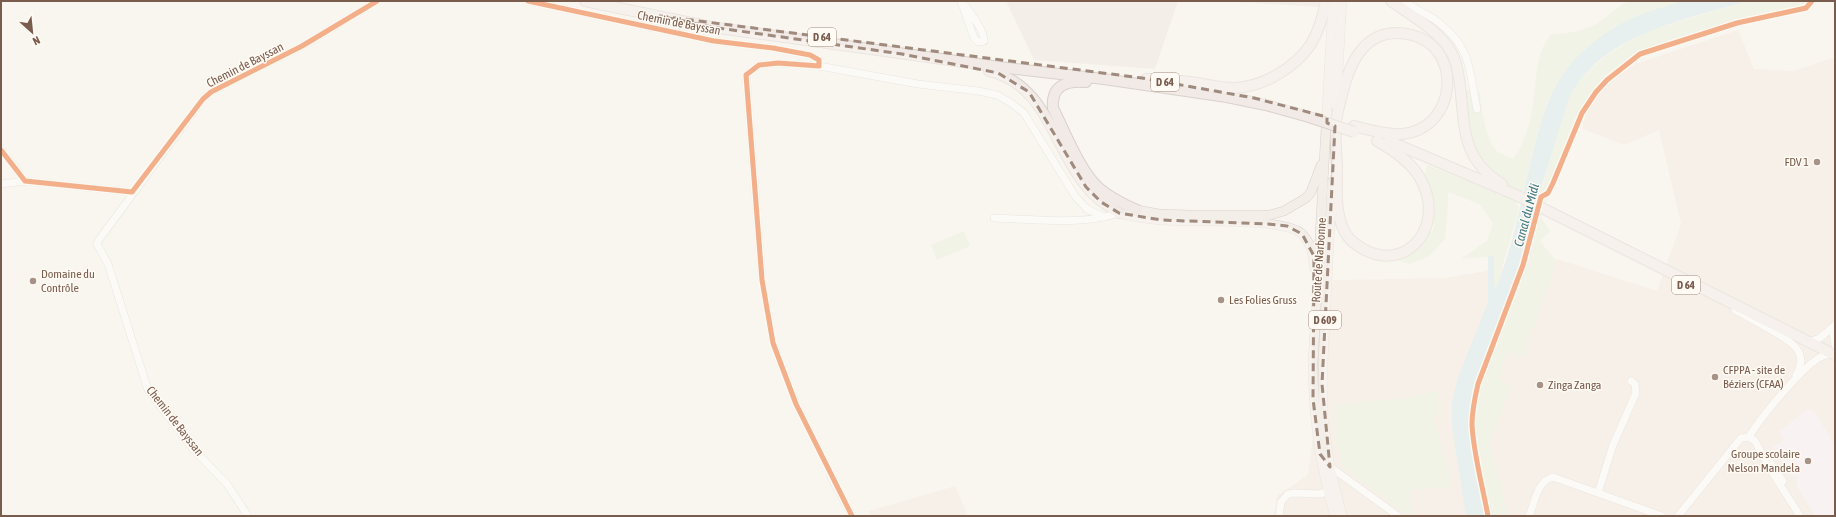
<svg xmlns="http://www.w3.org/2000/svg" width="1836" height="517" viewBox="0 0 1836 517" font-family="'Asap Condensed',sans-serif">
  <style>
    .residential { fill: #f2e8de }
    .industrial { fill: #ede5e0 }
    .education { fill: #f6eef6 }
    .green { fill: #e7f0db }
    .water { fill: #d0e8ea }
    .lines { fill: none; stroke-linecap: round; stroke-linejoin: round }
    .minor-casing { stroke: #d7d1cb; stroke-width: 8 }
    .major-casing { stroke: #dad1cc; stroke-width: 10 }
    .highway-casing { stroke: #dad1cc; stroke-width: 12 }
    .minor { stroke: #fefefd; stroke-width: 7 }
    .major { stroke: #f3eee8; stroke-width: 9 }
    .highway { stroke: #f2eae7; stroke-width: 10 }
    .highway-bridge-casing { stroke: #dad1cc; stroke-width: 12; stroke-linecap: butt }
    .highway-bridge { stroke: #f2eae7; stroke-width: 10 }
    .cycleway-casing { stroke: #fffaf3; stroke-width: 8 }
    .cycleway { stroke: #e8590c; stroke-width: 5 }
    .marked { fill: none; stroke: #9f8a7d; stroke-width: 3; stroke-dasharray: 8 5; stroke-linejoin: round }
    .poi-dot { fill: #a69286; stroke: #fffaf3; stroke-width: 1.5 }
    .labels { text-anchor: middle; stroke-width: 3; stroke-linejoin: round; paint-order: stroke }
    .shield { fill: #fffaf3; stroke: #a28b7f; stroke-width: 1 }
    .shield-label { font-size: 11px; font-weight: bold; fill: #7a5c4d }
    .street-label { font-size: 12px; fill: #7a5c4d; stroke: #fffaf3 }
    .poi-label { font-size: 12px; fill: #7a5c4d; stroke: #fffaf3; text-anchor: start }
    .water-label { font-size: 13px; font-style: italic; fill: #437c86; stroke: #fffaf3 }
  </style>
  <rect width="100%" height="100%" fill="#f9f5f0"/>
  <g class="residential">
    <path d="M1738,30L1754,69L1794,71L1835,57V516H1274L1277,496L1308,475L1333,280L1445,278L1557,259L1657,291L1681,224L1659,130L1624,145L1583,129V122L1598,91L1629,66Z"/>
    <path d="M955,486L968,516H870L869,511Z"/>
  </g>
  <g class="industrial">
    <path d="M1006,1H1178L1155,69L1034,60Z"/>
    <path d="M1220,1H1320L1319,7Z"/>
  </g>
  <path class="education" d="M1807,409L1814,411L1835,446V516H1815L1796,485L1797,476L1790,475L1773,447L1784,440L1779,432Z"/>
  <g class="green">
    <path d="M1633,1H1683L1626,22L1590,45L1571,64L1539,129L1522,197L1516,195L1475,160L1461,97L1467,90L1480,93C1481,107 1486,140 1496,150C1500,154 1508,156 1513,159C1539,121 1530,91 1541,52C1543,46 1547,40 1550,35C1566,33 1581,32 1596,24C1609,17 1618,3 1633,1Z"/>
    <path d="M1747,1H1812L1806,8L1737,23L1640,54L1607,80L1596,92L1582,113L1553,183L1554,188L1544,205L1541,217L1550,232L1540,241L1556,261L1523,357L1508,351L1498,379L1512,385L1489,444L1509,516H1485L1469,429L1472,392L1500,324L1521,264L1556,136L1569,98L1575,86L1588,71L1606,56L1633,39L1650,30Z"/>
    <path d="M1427,165L1515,199L1519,209L1496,288H1494V256L1461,259L1487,241L1493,223L1479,204L1448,192V205L1445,239L1428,257L1409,264L1397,260L1418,246L1434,228V203L1425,177Z"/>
    <path d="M964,231L970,246L937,260L931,245Z"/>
    <path d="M1439,390L1435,422L1452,487L1410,490L1411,516H1408L1342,466L1335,435V405L1414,397Z"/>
  </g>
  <path class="water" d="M1683,1H1747C1685,20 1601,34 1569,98L1539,194L1521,264L1500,324L1472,392L1469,429L1485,516H1466L1452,426V402L1457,380L1488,302V256H1494V287L1496,288C1513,247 1522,196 1533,153C1541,122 1550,88 1571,64C1585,47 1607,31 1626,21C1644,12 1664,7 1683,1Z"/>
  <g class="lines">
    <defs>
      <g id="minor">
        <path d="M528,1L714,41L773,48L810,55L819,60V66"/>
        <path d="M961,1L974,38L978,42L984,41C985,31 968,10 962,1"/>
        <path d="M1405,1C1415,10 1428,14 1438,22C1472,48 1469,70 1477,109"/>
        <path d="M1,150L25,181"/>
        <path d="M1,184L25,181L132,192"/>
        <path d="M994,218C1035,219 1080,226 1119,213"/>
        <path d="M762,280L746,75L759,65L778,63L819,66L918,84L978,91L997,95L1011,103L1024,113L1075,196L1087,209L1104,217"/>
        <path d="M1735,310C1747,316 1758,323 1769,329C1787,339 1811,351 1796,375"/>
        <path d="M1835,327L1833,333L1835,345"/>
        <path d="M1809,342L1820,338L1835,325"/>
        <path d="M1749,437L1755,441L1770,469L1800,516"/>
        <path d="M1768,459L1783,481"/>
        <path d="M1329,466L1398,516"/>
        <path d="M830,475L852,516"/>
        <path d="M1598,493L1613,445L1636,393L1635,384L1631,381"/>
        <path d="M248,516L227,484L194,450L148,390L108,264L97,244L98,241L203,99L211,92L302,46L377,1"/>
        <path d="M1279,516L1281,502L1288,494L1294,493L1318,494L1333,491"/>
        <path d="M1529,516C1535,502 1537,481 1553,477L1662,516"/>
        <path d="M1678,516L1741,438L1749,437C1759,420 1808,358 1826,355"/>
      </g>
      <g id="major">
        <path d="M1333,1L1313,363C1313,415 1320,466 1335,516"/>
        <path d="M1336,105L1342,1"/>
        <path d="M1332,182L1323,361V419L1330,467L1342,516"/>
        <path d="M1137,210L1159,214L1189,215H1270L1284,211L1306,198L1311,192L1321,165"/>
        <path d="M1119,213C1133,217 1147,219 1161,220C1189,222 1285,217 1302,234C1311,243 1314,256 1314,268"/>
      </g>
      <g id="highway">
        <path d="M585,1L711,27L1007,68L1104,79L1227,97L1266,105L1309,117"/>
        <path d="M1391,1C1409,14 1439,31 1450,50C1457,61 1458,73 1460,85C1465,127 1461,159 1502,184"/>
        <path d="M989,71C1047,85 1053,146 1086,186C1095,198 1107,205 1119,213"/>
        <path d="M1146,79C1161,79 1176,80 1191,82C1205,84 1220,88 1234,88C1263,87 1295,68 1311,44C1319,31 1323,16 1326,1"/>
        <path d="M1086,82C1066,80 1051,86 1053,108C1064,130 1081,173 1099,188C1111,198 1123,204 1137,210"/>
        <path d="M1354,126C1369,130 1386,135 1402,134C1457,129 1464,48 1412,35C1366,24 1349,62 1341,99C1339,107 1336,116 1336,124C1335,138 1336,152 1337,166C1337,190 1333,226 1354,243C1401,280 1449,229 1420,178C1410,161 1393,150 1377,141"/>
        <path d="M1389,141L1516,195L1835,355"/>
      </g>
    </defs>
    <use href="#minor" class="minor-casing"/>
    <use href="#major" class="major-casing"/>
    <use href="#highway" class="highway-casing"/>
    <use href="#minor" class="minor"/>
    <use href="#major" class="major"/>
    <use href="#highway" class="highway"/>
    <defs>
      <path id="highway-bridge" d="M1309,117L1354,132"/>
    </defs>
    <use href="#highway-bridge" class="highway-bridge-casing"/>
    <use href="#highway-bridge" class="highway-bridge"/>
    <defs>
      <g id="cycleway">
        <path d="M528,1L714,41L773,48L810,55L819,60V66L778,63L759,65L746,75L762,280L773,343L796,404L852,516"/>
        <path d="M1,150L25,181L132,192L203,99L211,92L302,46L377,1"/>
        <path d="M1488,516C1483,488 1473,452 1472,424C1472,410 1475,397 1478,384L1523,265L1541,197L1548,193L1553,183L1582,113L1596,92L1607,80L1640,54L1737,23L1806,8L1812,1"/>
      </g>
    </defs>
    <use href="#cycleway" class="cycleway-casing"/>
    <use href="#cycleway" class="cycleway"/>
  </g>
  <path d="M0 0H1836V517H0ZM660,16L1142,78L1254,98L1327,117V123L1335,126L1322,384L1330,467L1320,454L1313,399L1314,256L1302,234L1287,226L1268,224L1161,220L1119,213L1101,202L1086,187L1029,92L998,73L902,54L711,27Z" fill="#f9f5f0" fill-opacity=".55" fill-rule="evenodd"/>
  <path class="marked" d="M660,16L1142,78L1254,98L1327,117V123L1335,126L1322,384L1330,467L1320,454L1313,399L1314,256L1302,234L1287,226L1268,224L1161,220L1119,213L1101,202L1086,187L1029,92L998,73L902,54L711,27Z"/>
  <g class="poi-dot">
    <circle cx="1817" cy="162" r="4"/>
    <circle cx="33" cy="281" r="4"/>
    <circle cx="1221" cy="300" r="4"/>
    <circle cx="1715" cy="377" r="4"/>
    <circle cx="1540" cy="385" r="4"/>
    <circle cx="1808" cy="461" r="4"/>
  </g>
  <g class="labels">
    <g class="shield">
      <rect x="808" y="28" width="28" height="18" rx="3"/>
      <rect x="1151" y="73" width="28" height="18" rx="3"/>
      <rect x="1672" y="276" width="28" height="18" rx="3"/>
      <rect x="1309" y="311" width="32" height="18" rx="3"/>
    </g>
    <g class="shield-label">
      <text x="822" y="41">D 64</text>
      <text x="1165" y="86">D 64</text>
      <text x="1686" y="289">D 64</text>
      <text x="1325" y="324">D 609</text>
    </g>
    <g class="street-label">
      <text transform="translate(679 23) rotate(11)" y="4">Chemin de Bayssan</text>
      <text transform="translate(245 65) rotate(-27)" y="4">Chemin de Bayssan</text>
      <text transform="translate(1319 260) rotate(-86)" y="4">Route de Narbonne</text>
      <text transform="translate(175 421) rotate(52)" y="4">Chemin de Bayssan</text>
    </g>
    <g class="poi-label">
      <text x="1809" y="166" text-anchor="end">FDV 1</text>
      <text x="41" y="278">Domaine du<tspan x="41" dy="14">Contrôle</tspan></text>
      <text x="1229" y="304">Les Folies Gruss</text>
      <text x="1723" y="374">CFPPA - site de<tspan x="1723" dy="14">Béziers (CFAA)</tspan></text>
      <text x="1548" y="389">Zinga Zanga</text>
      <text x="1800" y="458" text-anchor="end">Groupe scolaire<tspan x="1800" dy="14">Nelson Mandela</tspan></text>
    </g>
    <g class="water-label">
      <text transform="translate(1526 215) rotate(-75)" y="5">Canal du Midi</text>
    </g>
  </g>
  <rect width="1836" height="517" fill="none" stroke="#7a5c4d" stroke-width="4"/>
  <g transform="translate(32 32) rotate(153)" stroke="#fffaf3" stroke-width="3" paint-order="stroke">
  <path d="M0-3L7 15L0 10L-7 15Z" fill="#7a5c4d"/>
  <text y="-6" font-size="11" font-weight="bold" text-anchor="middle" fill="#7a5c4d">N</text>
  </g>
</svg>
